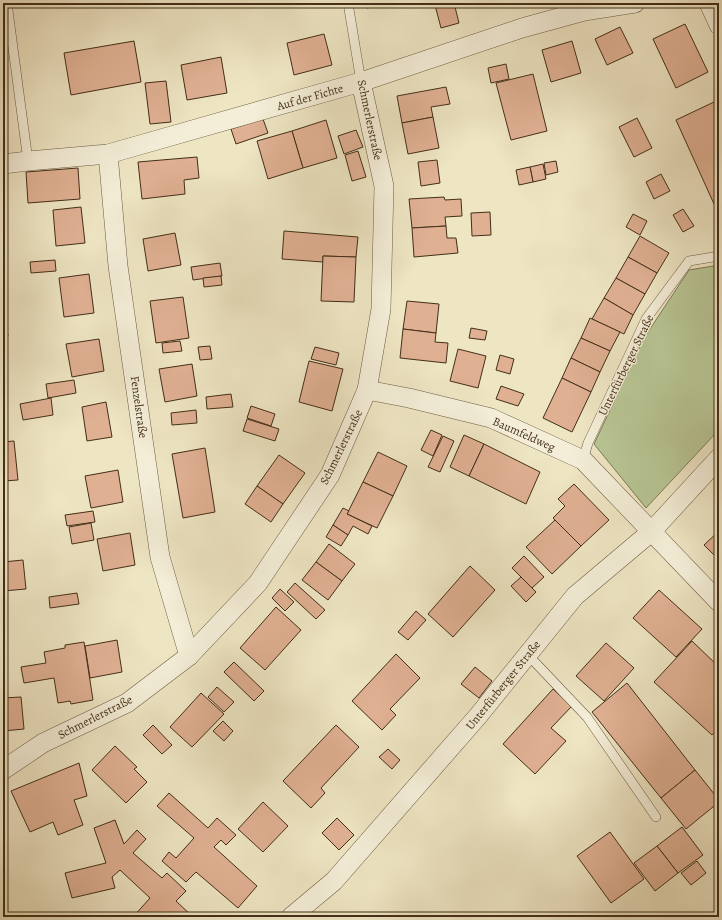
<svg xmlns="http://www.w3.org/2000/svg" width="722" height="920" viewBox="0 0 722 920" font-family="Alegreya,serif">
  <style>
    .green { fill: #b8c594; stroke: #7e7a56 }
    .building { fill: #dfb092; stroke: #432e18 }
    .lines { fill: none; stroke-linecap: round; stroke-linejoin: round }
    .service-casing { stroke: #6e5c43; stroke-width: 10 }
    .minor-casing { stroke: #6e5c43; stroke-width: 20 }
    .service { stroke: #f4eed8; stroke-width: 9 }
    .minor { stroke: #f4eed8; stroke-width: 19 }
    .labels { text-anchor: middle; stroke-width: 3; stroke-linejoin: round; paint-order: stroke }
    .street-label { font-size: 12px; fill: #432e18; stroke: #f4eed8 }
  </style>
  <rect width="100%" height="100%" fill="#eee5c3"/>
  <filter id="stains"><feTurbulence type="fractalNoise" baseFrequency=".005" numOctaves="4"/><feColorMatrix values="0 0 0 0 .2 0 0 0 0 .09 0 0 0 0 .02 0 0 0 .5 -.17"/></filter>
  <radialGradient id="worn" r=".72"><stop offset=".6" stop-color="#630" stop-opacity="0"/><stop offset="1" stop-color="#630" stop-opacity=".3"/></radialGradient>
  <path class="green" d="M719,265V424L715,434L646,508L594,444L644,338L689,270Z"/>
  <g class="building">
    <path d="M366,3H391L367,8Z"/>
    <path d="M441,3H454L459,23L441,28L435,5Z"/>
    <path d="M685,24L708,72L676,88L653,39Z"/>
    <path d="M620,27L633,53L607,65L595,39Z"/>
    <path d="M324,34L332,65L294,75L287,43Z"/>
    <path d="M134,41L141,82L71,95L64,53Z"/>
    <path d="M572,41L581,73L551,82L542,50Z"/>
    <path d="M221,57L227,93L187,100L181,65Z"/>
    <path d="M506,64L509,79L491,83L488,68Z"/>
    <path d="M533,74L547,131L511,140L496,83Z"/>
    <path d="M166,81L171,122L150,124L145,83Z"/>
    <path d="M446,87L450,104L431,107L433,117L402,123L397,96Z"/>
    <path d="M714,102L719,114V215L676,120Z"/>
    <path d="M433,117L439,148L408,154L402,123Z"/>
    <path d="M637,118L652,148L634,157L619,127Z"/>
    <path d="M263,119L268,133L236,144L231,129Z"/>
    <path d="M326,120L337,158L303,168L292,131Z"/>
    <path d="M356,130L363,147L344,154L338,136Z"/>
    <path d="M292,131L303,168L268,179L257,141Z"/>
    <path d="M358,151L366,177L352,181L345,155Z"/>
    <path d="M197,157L199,178L184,180L185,194L142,199L138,162Z"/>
    <path d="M437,160L440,183L421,186L418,162Z"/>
    <path d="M556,161L558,172L546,175L544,163Z"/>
    <path d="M543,164L546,179L533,182L530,167Z"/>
    <path d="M530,167L533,182L519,185L516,170Z"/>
    <path d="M78,168L80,199L28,203L26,172Z"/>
    <path d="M661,174L670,191L654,199L646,182Z"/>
    <path d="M444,197L445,200L461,199L462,216L445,217L446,226L412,228L409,199Z"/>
    <path d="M81,207L85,243L56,246L53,210Z"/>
    <path d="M683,209L694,226L683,232L673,215Z"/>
    <path d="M490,212L491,235L472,236L471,213Z"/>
    <path d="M633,214L647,221L640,235L626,227Z"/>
    <path d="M446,226L447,238H456L458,253L414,257L412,228Z"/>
    <path d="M284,231L358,237L356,257L323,256V262L282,259Z"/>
    <path d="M175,233L181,265L148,271L143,239Z"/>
    <path d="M640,236L669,253L657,273L628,257Z"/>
    <path d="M323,256L356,257L354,302L321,301Z"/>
    <path d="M628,257L657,273L645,294L616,278Z"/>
    <path d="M55,260L56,271L31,273L30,262Z"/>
    <path d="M220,263L222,276L193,280L191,267Z"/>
    <path d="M89,274L94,313L64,317L59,278Z"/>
    <path d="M221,276L222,285L204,287L203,278Z"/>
    <path d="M616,278L645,294L633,315L604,298Z"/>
    <path d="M183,297L189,338L156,343L150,301Z"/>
    <path d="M604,298L633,315L624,334L592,319Z"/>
    <path d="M407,301L439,304L436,333L403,329Z"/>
    <path d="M590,318L620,332L610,351L581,338Z"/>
    <path d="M3,323H6L8,336H3Z"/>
    <path d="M471,328L487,331L485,340L469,338Z"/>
    <path d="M403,329L436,333L435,342L448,343L446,363L400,358Z"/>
    <path d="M581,338L610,351L600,372L571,358Z"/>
    <path d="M99,339L104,371L72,377L66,344Z"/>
    <path d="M180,341L182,351L163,353L162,343Z"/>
    <path d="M210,346L212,359L200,360L198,347Z"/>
    <path d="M315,347L339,353L336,365L311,359Z"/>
    <path d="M458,349L486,356L478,388L450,381Z"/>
    <path d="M500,355L514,359L510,374L496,370Z"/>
    <path d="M571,358L600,372L591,392L562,378Z"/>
    <path d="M309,361L343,369L332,411L299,402Z"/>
    <path d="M192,364L197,396L165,402L159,369Z"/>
    <path d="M562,378L591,392L572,432L543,418Z"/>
    <path d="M74,380L76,393L48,398L46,384Z"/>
    <path d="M501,386L524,394L518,406L496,399Z"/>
    <path d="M231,394L233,407L207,409L206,397Z"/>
    <path d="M51,398L53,415L23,420L20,404Z"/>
    <path d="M106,402L112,437L87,441L82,407Z"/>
    <path d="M251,406L275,414L271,426L247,418Z"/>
    <path d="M196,410L197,423L172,425L171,413Z"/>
    <path d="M247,419L279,429L275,441L243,431Z"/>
    <path d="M431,430L442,435L433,456L421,450Z"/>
    <path d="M464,435L484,444L469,476L450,467Z"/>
    <path d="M443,436L454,441L440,472L428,467Z"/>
    <path d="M14,441L18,480L3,481V442Z"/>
    <path d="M484,444L540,472L526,504L469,476Z"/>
    <path d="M205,448L215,512L183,518L172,454Z"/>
    <path d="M378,452L407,466L393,496L363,482Z"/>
    <path d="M279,455L305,473L283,504L257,486Z"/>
    <path d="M118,470L123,502L91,508L85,476Z"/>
    <path d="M363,482L393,496L377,528L347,514Z"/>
    <path d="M574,484L609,520L581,546L553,518L565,506L558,499Z"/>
    <path d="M257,486L283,504L271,522L245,504Z"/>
    <path d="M343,508L349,511L347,514L372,526L368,534L353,526L348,535L333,525Z"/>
    <path d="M93,511L95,522L67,526L65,515Z"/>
    <path d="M555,520L581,546L552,574L526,547Z"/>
    <path d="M91,523L94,540L72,544L69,527Z"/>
    <path d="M333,525L348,535L341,546L326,537Z"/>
    <path d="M719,531V560L704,545Z"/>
    <path d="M130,533L135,565L103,571L97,539Z"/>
    <path d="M329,544L355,564L342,581L316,562Z"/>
    <path d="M524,556L544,577L532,588L512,568Z"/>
    <path d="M23,560L26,589L3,591V562Z"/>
    <path d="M316,562L342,581L328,600L302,580Z"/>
    <path d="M470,566L495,590L453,637L428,614Z"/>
    <path d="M521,577L536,592L526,602L511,586Z"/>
    <path d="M295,583L325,610L316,619L287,592Z"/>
    <path d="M280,589L294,602L285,611L272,598Z"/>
    <path d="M659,590L702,629L676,657L633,618Z"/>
    <path d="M77,593L79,604L50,608L49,597Z"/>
    <path d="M276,607L301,630L265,670L240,648Z"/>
    <path d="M416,611L426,620L408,640L398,632Z"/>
    <path d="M117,640L122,672L90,678L85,646Z"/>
    <path d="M692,641L719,667V728L712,735L654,682Z"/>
    <path d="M84,642L93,700L71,704L70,701L58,703L54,678L24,683L21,667L46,663L44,652L65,648V645Z"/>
    <path d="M606,643L634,668L604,701L576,676Z"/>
    <path d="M396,654L420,678L390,709L396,715L382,730L352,701Z"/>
    <path d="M234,662L264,691L254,701L224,672Z"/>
    <path d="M475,667L492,681L479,698L461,684Z"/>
    <path d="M627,683L695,770L661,798L592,712Z"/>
    <path d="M217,687L234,702L224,712L208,697Z"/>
    <path d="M553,689L572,706L551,728L566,741L535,774L503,744Z"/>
    <path d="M201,693L224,714L192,747L170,727Z"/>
    <path d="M21,697L24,729L3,731V698Z"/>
    <path d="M223,721L233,731L224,741L213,731Z"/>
    <path d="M153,725L172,745L162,754L143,735Z"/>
    <path d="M336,725L359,747L321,788L325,793L311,808L283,781Z"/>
    <path d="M115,746L137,767L134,769L147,782L126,803L92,770Z"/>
    <path d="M388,749L400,760L392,769L379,757Z"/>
    <path d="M79,763L87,796L74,800L83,825L58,835L53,822L30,832L11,791Z"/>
    <path d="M695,770L719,800V802L686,829L661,798Z"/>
    <path d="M169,793L208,828L217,818L236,835L226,845L221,840L214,847L257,886L238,908L196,872L186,882L162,861L169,852L176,858L194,838L157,806Z"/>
    <path d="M263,802L288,826L263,852L238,829Z"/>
    <path d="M337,818L354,835L339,850L322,833Z"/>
    <path d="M115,820L124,844L137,830L146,839L133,853L162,878L167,873L186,891L176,901L193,917H133L150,898L120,870L112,877L115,888L72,898L65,873L106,863L94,828Z"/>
    <path d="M682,827L703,855L678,873L657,846Z"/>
    <path d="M610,832L644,879L611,903L577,856Z"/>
    <path d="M657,846L678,873L655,891L634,863Z"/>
    <path d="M697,861L706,873L691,885L681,873Z"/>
  </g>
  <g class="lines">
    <defs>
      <g id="service">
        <path d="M7,3L28,161"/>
        <path d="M348,3L361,82"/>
        <path d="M583,460L588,443L646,319L689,261L719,256"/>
        <path d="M528,655L587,717L656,817"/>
      </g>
      <g id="minor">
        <path d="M709,3L719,25"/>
        <path d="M108,154L118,266L160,557L189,656"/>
        <path d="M3,164L28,161L108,154L361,82L522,28L584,11L635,3"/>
        <path d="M367,390L409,398L491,418L583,460L719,602"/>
        <path d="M3,770L43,743L127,703L189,656L258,583L330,475L367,390L381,309L384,186L361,82"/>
        <path d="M291,917L334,881L478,716L575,596L651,532L719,458"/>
      </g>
    </defs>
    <use href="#service" class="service-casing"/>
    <use href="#minor" class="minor-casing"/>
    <use href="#service" class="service"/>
    <use href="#minor" class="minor"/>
  </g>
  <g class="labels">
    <g class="street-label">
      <text transform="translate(310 97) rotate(-16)" y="4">Auf der Fichte</text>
      <text transform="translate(370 120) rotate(78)" y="4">Schmerlerstraße</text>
      <text transform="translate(626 365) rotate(-64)" y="4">Unterfürberger Straße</text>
      <text transform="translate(139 407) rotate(82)" y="4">Fenzelstraße</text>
      <text transform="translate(524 434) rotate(24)" y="4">Baumfeldweg</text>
      <text transform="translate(341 447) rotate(-64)" y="4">Schmerlerstraße</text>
      <text transform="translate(503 685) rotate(-51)" y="4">Unterfürberger Straße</text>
      <text transform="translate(95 717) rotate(-27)" y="4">Schmerlerstraße</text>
    </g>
  </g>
  <rect width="722" height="920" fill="none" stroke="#eee5c3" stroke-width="16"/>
  <rect x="4" y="4" width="714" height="912" fill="none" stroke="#432e18" stroke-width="2"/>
  <rect x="8" y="8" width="706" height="904" fill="none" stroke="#432e18"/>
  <rect width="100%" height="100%" filter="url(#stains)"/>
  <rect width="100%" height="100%" fill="url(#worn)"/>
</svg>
